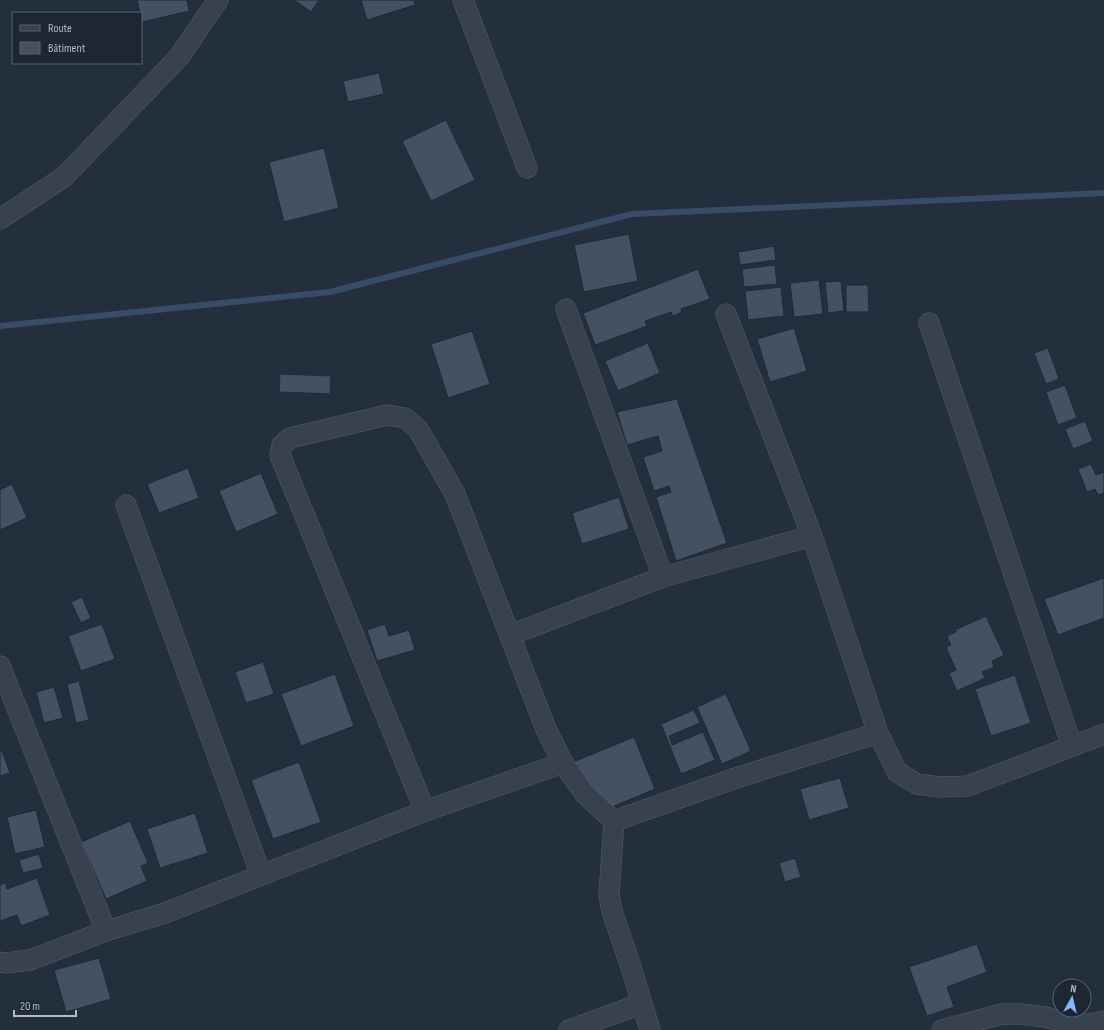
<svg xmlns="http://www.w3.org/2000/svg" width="1104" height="1030" viewBox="0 0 1104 1030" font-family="'Sofia Sans Condensed',sans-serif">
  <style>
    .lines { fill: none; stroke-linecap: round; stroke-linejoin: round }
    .stream { stroke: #394c67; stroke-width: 6 }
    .building { fill: #455162; stroke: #1f2835 }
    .street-casing { stroke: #565f6c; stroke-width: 21 }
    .street { stroke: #38414e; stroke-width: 20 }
  </style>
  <rect width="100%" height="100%" fill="#242f3e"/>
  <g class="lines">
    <path class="stream" d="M0,326L330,292L632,214L1104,193"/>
  </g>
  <g class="building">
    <path d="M137,0H187L189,11L142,22Z"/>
    <path d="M294,0H319L311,12Z"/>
    <path d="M361,0H414L415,5L367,20Z"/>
    <path d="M379,73L384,94L348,102L343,81Z"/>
    <path d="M446,120L475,180L431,201L402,141Z"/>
    <path d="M324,148L339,208L284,222L269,162Z"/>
    <path d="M629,234L638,281L584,292L574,245Z"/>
    <path d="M774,246L776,260L740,265L738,252Z"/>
    <path d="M775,265L777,284L744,287L742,269Z"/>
    <path d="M698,269L710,299L681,309L682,312L673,316L671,312L645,321L647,326L595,345L583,313Z"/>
    <path d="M819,280L823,314L794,317L790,283Z"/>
    <path d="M841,281L844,311L828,313L825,282Z"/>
    <path d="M846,285H868L869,312H846Z"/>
    <path d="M781,287L784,316L748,320L745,291Z"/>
    <path d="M794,328L807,371L770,382L757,339Z"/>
    <path d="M472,331L490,384L448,398L431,344Z"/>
    <path d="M648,343L660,373L618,391L605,361Z"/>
    <path d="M1048,348L1059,379L1046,384L1034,353Z"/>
    <path d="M280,374L331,376L330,394L279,392Z"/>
    <path d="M1065,385L1077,418L1058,425L1046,392Z"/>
    <path d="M677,399L727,543L676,561L656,497L671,492L669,486L654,491L643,457L662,451L658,436L627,445L617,412Z"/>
    <path d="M1085,421L1093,441L1073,449L1065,429Z"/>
    <path d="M1091,464L1096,475L1104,472V493L1098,495L1095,489L1087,492L1078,469Z"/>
    <path d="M188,468L199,498L159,513L147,484Z"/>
    <path d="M261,473L278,514L236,532L219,491Z"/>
    <path d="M12,484L27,518L0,530V490Z"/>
    <path d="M619,497L629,529L582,544L572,513Z"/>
    <path d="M1104,578V618L1058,635L1044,599Z"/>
    <path d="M82,597L91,618L81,623L71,602Z"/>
    <path d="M986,616L1004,655L992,661L994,667L982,672L985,678L957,691L949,673L956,670L946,647L951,645L947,636L956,632L955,630Z"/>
    <path d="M102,624L115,659L81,671L68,636Z"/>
    <path d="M385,624L389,636L409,630L415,650L377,661L367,630Z"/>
    <path d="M263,662L274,694L246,703L235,672Z"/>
    <path d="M335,674L354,726L301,746L281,694Z"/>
    <path d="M1015,675L1031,723L991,736L975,689Z"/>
    <path d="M79,681L89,720L76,723L67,684Z"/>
    <path d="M54,687L63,718L44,723L36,692Z"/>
    <path d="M726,694L751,751L722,764L697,707Z"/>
    <path d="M694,710L700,723L669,736L672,745L703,732L715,760L681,774L661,724Z"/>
    <path d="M634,737L655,789L595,814L573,762Z"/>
    <path d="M2,751L10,773L0,776V752Z"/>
    <path d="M299,762L321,822L273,839L251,780Z"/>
    <path d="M840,778L849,808L809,820L800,789Z"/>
    <path d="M36,810L45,847L15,854L7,817Z"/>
    <path d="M195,813L208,853L160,868L147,829Z"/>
    <path d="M130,821L148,863L141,866L147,881L106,899L81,842Z"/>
    <path d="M39,854L43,868L23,873L19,860Z"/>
    <path d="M795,858L801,877L785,882L779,863Z"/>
    <path d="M37,878L50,915L21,926L17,915L0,921V885L5,883L7,889Z"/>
    <path d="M977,944L987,972L947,987L954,1007L927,1016L909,967Z"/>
    <path d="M99,958L111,999L66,1012L54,970Z"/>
  </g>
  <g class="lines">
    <defs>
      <g id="street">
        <path d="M463,0L527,168"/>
        <path d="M0,219L64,177L179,57L218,0"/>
        <path d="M566,309L663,577"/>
        <path d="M726,314L812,536L878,733L897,772L917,784L940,787L968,786L1104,734"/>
        <path d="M929,323L1072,746"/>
        <path d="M126,505L261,875"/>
        <path d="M510,635L663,577L812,536"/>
        <path d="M0,666L106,931"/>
        <path d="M425,811L280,455L282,445L290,438L387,415L405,418L418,429L455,494L546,729L563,763L584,793L614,821"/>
        <path d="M614,821L736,778L878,733"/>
        <path d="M614,821L609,895L612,911L630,964L650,1030"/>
        <path d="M0,962L6,963L30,960L106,931L165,913L425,811L563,763"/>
        <path d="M569,1030L641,1004"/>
        <path d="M942,1030L1002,1014H1021L1045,1017L1073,1024H1090L1104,1021"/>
      </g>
    </defs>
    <use href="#street" class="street-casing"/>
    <use href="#street" class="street"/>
  </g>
  <rect x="12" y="12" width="130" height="52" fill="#1d2633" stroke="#59626f"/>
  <rect x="20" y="25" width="20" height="6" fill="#38414e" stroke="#59626f"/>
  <text x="48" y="32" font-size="12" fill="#b4bcc9">Route</text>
  <rect x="20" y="42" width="20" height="12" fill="#455162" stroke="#59626f"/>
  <text x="48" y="52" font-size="12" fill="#b4bcc9">Bâtiment</text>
  <g transform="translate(1072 998) rotate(8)"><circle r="19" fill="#1d2633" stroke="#59626f"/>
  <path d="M0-3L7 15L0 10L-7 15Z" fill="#8ab4f8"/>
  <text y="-6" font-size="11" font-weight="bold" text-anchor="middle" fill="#b4bcc9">N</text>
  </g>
  <path d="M14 1010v6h62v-6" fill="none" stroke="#b4bcc9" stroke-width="2"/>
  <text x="20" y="1010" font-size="12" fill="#b4bcc9" stroke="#1d2633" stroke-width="3" paint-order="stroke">20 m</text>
</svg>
